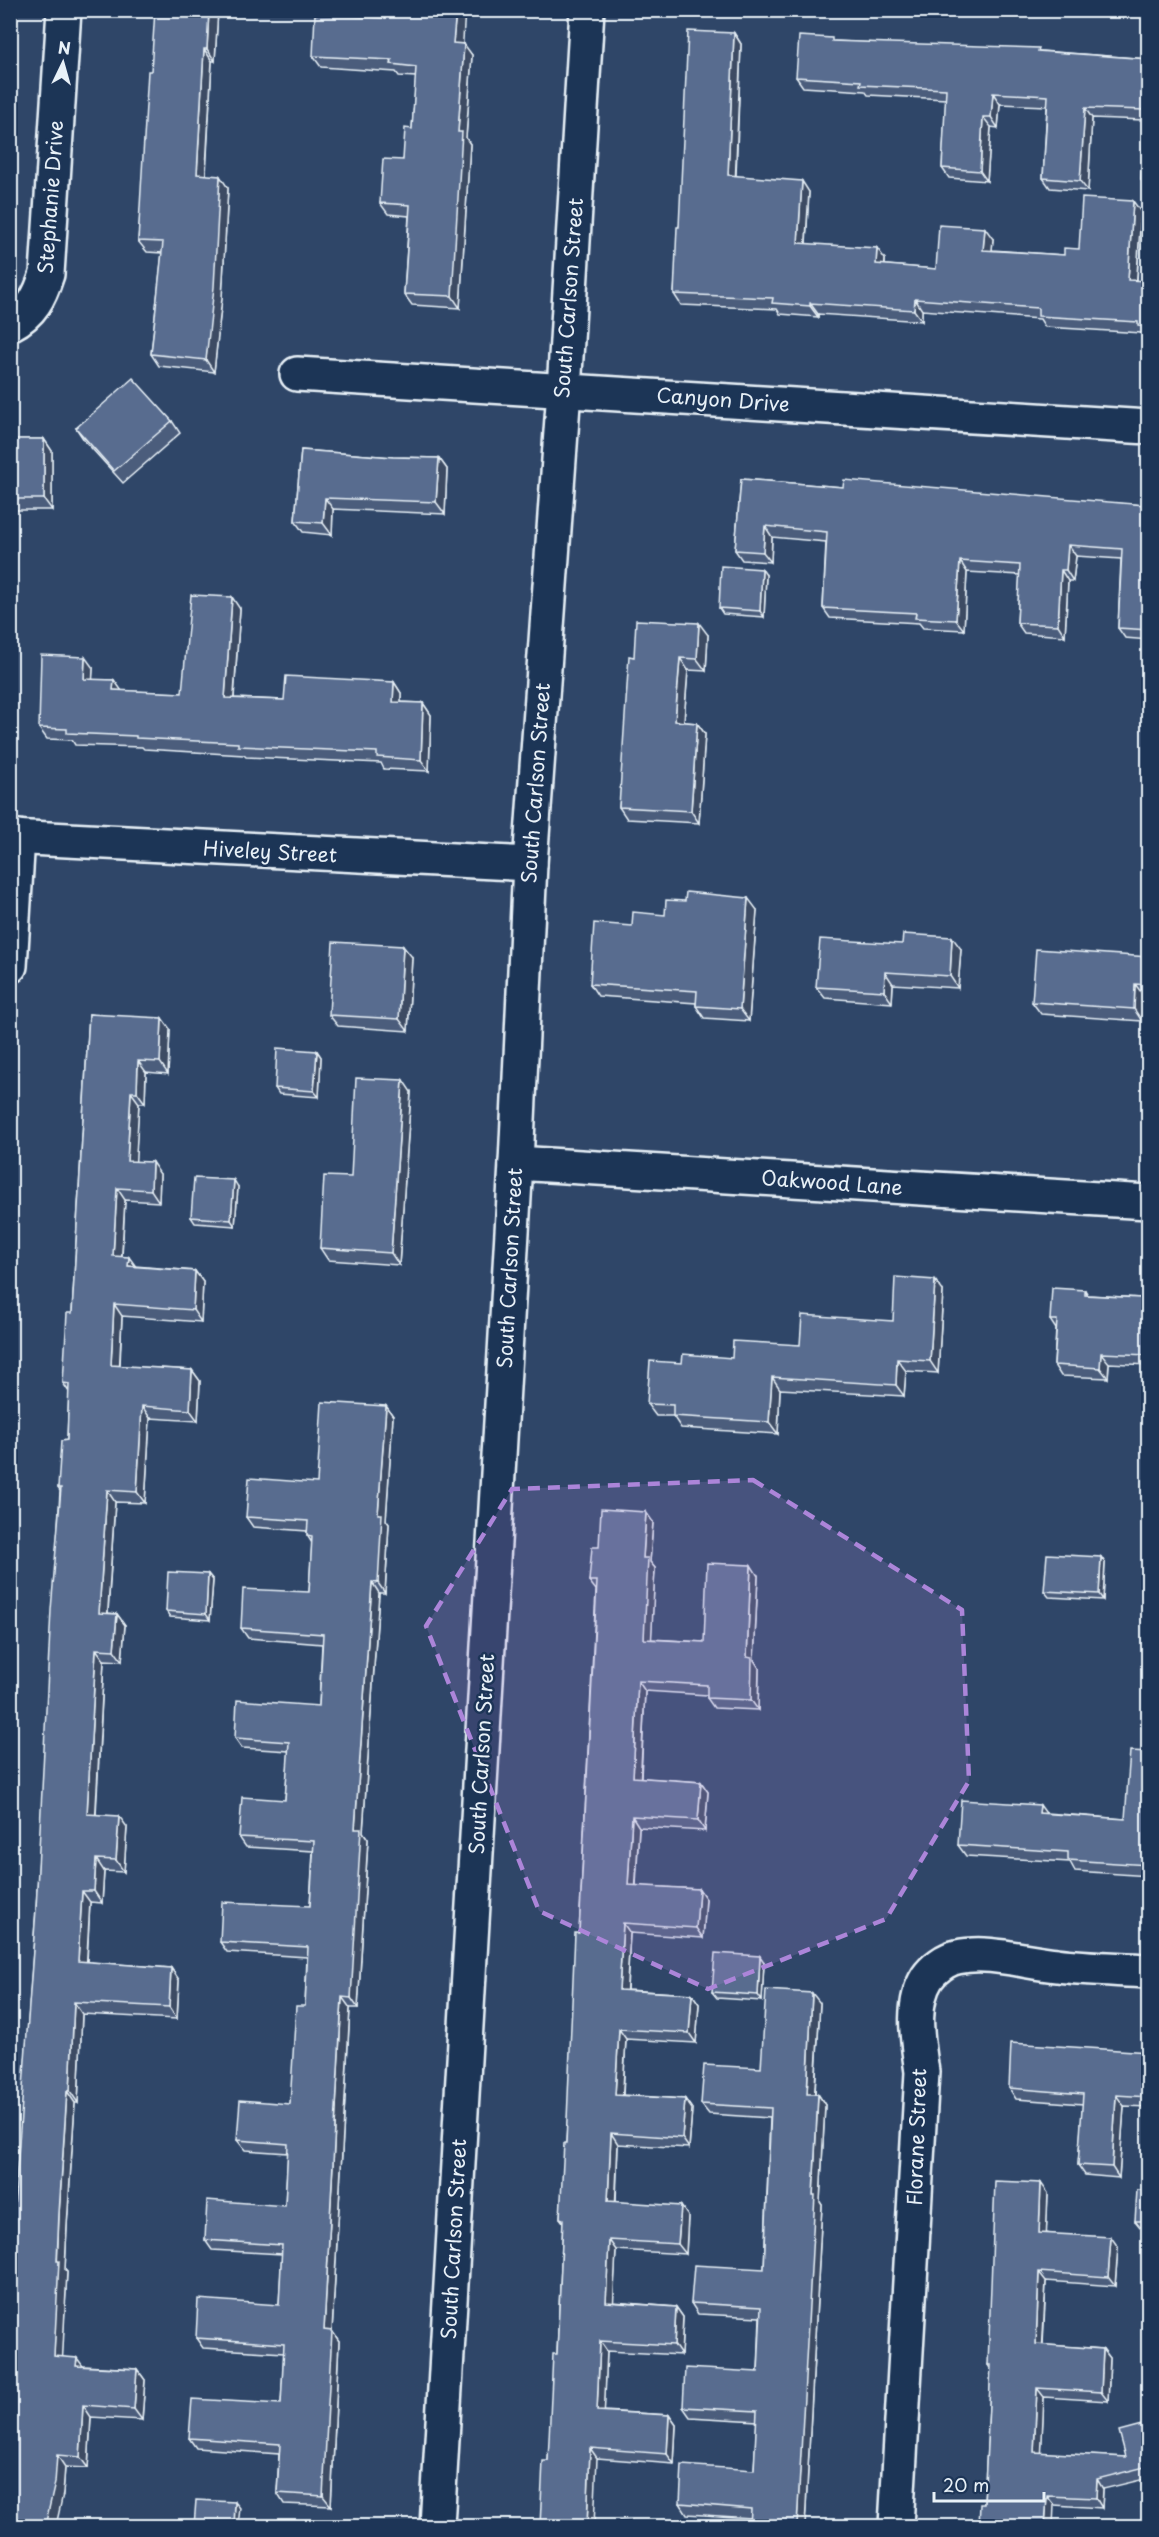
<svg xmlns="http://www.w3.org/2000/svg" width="1159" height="2537" viewBox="0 0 1159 2537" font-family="'Playpen Sans',sans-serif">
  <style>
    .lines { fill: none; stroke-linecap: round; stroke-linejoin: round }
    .street-casing { stroke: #e8f1f8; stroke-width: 38 }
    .street { stroke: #1d3557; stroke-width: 33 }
    .wall { fill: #4c5d7b; stroke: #e8f1f8; stroke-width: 1.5 }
    .shaded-wall { fill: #3e4c64; stroke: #e8f1f8; stroke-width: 1.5 }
    .building { fill: #586c8f; stroke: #e8f1f8; stroke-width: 1.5 }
    .marked { fill: #ac85d9; fill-opacity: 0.2; stroke: #ac85d9; stroke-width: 4.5; stroke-dasharray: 12 8; stroke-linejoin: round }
    .labels { text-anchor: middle; stroke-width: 5; stroke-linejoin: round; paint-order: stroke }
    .street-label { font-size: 20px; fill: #e8f1f8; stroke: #1d3557 }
  </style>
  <rect width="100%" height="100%" fill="#2f4668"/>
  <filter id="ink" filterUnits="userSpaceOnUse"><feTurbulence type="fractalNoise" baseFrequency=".0167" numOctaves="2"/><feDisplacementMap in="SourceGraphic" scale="12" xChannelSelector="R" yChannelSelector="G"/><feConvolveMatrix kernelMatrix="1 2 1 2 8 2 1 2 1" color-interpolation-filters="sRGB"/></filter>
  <g filter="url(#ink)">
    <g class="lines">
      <defs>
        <g id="street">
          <path d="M10,324C32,313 40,296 47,274L64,10"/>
          <path d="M297,374L1148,427"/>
          <path d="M10,837L530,864"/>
          <path d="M10,966L18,837"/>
          <path d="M516,1163L1148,1202"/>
          <path d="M437,2526L516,1163L530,864L564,390L587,10"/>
          <path d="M896,2526L922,2072C918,2042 910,2005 927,1978C933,1969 946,1959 957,1957C988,1950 1025,1962 1057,1965C1087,1969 1118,1969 1148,1971"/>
        </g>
      </defs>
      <use href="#street" class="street-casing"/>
      <use href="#street" class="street"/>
    </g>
    <g class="wall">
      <path d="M218,10L215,61H212L206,175L228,188L222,298L214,372L159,366L151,354L162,253L147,252L138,241L151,71Z"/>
      <path d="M383,18L462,44L472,55L466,138L470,144L460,308L412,305L404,294L409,216L388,214L380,203L403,160L412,129L416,77L399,76L396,72L321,67L313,56Z"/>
      <path d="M734,33L741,44L736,176L809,192L806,244L885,259V265L936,269L993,239L992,250L1064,255L1079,249L1141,212L1137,281H1149V338L1146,337L1142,333L1045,327L1040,319L922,310V321L818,314V317L780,314L777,309L681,305L674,294L679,227Z"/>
      <path d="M834,41L1041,51L1149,59V190L1141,180L1144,120L1092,118L1088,191L1050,188L1043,178L1047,106L1000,104L998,128L991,127L987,181L949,178L942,168L946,99L868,95L865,91L803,87L796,77Z"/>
      <path d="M172,421L180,433L123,483L84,440L76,428Z"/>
      <path d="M10,439H44L52,451V510H10Z"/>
      <path d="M301,450L393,457L439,458L447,469L445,514L333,509L332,535L303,532L295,521Z"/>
      <path d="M741,479L843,487L1145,505L1149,503V640L1125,638L1118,628L1121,559L1076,556L1073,581H1068L1065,636L1024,633L1017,623L1020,575L967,572L964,630L923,628L919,623L830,618L823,608L826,542L772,537L771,562L742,560L735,550Z"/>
      <path d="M766,575L764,617L723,614L719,608Z"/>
      <path d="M240,609L234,698L284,700L394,682L401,693V702L423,703L431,715L429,771L384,769L381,763L246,757L244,755L144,749L142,747L75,745L72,740L47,739L39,728L93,668L92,680H114L121,691L182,693Z"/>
      <path d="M708,635L706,671L688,670L684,722L697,723L705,734L699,823L627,819L619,807L634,657Z"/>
      <path d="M757,910L749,1021L704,1018L696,1006V1003L598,996L590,984L632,926L665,915Z"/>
      <path d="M961,949L958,988L893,984L892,1003L825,998L816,987Z"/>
      <path d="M412,957L408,1031L338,1026L329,1015Z"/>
      <path d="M1149,957V996H1144L1142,1021L1041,1014L1032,1002Z"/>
      <path d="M89,1014L170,1029L168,1074L146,1072L145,1103H139L135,1162L160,1174L159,1202L125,1200L122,1257L135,1266L195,1271L203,1282L201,1322L122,1316L120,1366L192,1370L200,1381L198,1421L150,1418L145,1503L115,1502L108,1613L117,1614L125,1625L122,1661L104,1660L96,1815L127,1827L124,1872L104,1871L102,1903L90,1902L87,1962L171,1968L179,1980L177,2019L82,2014L78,2103H75L67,2226L65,2270L67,2272L62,2357L83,2366L137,2369L145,2380L142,2420L91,2417L88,2468L65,2467L63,2494L10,2390V2280L36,1909L60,1491L58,1488L67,1440L69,1392L63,1383L72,1313Z"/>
      <path d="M317,1051L321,1057L319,1097L279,1094L275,1088Z"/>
      <path d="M411,1092L399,1265L328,1260L320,1248L351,1177Z"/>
      <path d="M238,1187L235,1226L195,1223L191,1217Z"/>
      <path d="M1085,1290L1088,1295L1141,1298L1146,1305H1149V1365L1109,1363L1108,1378L1061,1376L1054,1365L1056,1329L1050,1320Z"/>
      <path d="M943,1291L938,1373L906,1371L904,1396L780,1389L778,1434L681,1428L673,1416H656L647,1404L682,1363L732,1358L800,1345L893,1321Z"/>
      <path d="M386,1406L393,1416L386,1520L389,1524L385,1593H379L363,1832L368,1839L358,2008H350L332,2331L339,2341L331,2506L284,2504L277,2493L279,2454L196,2448L189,2438L281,2404L284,2353L203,2348L196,2338L279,2305L282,2254L212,2250L205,2240L285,2206L288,2153L245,2150L237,2140L290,2104L305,2006L307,1957L227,1952L220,1942L310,1906L313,1851L246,1847L239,1837L285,1800L289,1751L242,1748L235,1738L319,1706L322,1644L248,1638L241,1628L309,1592L312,1543L307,1535V1531L253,1527L246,1517L317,1483Z"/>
      <path d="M653,1522L650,1562L655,1568L651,1639L704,1642L758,1576L754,1660L759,1668L758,1710L714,1708L707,1698V1695L645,1691L641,1778L701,1782L708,1792L705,1831L639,1827L636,1886L699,1889L706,1899L703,1938L630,1933L627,1990L692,1994L699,2004L696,2043L626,2039L623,2095L685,2099L692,2109L689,2148L618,2144L616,2202L688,2216L686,2254L616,2250L613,2302L676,2307L683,2317L681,2355L607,2351L604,2411L669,2415L676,2425L674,2464L597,2458L548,2461L557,2354L563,2222L560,2218L566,2143L579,1933L596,1590L589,1581L599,1547Z"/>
      <path d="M1101,1557L1105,1563L1103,1600L1049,1597L1044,1591Z"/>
      <path d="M208,1574L213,1580L210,1620L170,1617L166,1611Z"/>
      <path d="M1149,1752V1876L1075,1871L1070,1862L966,1856L958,1845L1046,1813L1125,1819Z"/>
      <path d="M764,1962L762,2001L717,1998L712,1992Z"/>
      <path d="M820,2003L815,2094H818L825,2105L820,2202L822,2205L805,2526H750L751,2518L687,2514L680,2503L754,2470L757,2421L690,2417L683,2407L758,2372L760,2317L698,2314L691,2303L764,2269L770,2118L709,2114L701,2104L761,2068Z"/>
      <path d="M1149,2052V2107L1124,2106L1119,2178L1085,2175L1078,2165L1083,2104L1016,2099L1009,2088Z"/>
      <path d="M1149,2190V2227H1140L1135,2221Z"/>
      <path d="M1048,2193L1046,2233L1118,2247L1115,2286L1046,2281L1043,2345L1103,2349L1110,2358L1108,2401L1044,2397L1041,2453L1126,2457L1149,2423V2478L1103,2489L1102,2508L1054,2505L984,2504L991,2370L988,2365Z"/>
    </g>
    <g class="shaded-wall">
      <path d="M209,10H218L215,61L207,49Z"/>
      <path d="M456,10H465L462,55L453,43Z"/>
      <path d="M734,33L741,44L735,186L728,175Z"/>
      <path d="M464,44L472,55L466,138L470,144L460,308L452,296L458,132Z"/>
      <path d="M204,49L212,61L205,186L197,174Z"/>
      <path d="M993,93L1000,104L998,128L991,117Z"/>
      <path d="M1085,108L1092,118L1088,191L1080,181Z"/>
      <path d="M983,117L991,127L987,181L980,171Z"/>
      <path d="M220,176L228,188L222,298L214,372L206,360Z"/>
      <path d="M802,181L809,192L805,254L798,243Z"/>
      <path d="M1133,201L1141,212L1136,291L1128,280Z"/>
      <path d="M985,228L993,239L991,261L983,250Z"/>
      <path d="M877,248L885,259L884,275L876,264Z"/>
      <path d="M915,299L922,310V321L914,310Z"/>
      <path d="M810,303L818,314V317L810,306Z"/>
      <path d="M44,439L52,451V510L44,499Z"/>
      <path d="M439,458L447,469L445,514L436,502Z"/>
      <path d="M325,498L333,509L332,535L323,523Z"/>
      <path d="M765,526L772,537L771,562L763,552Z"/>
      <path d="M1068,545L1076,556L1073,581L1066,570Z"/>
      <path d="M960,561L967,572L964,630L956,620Z"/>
      <path d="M762,569L766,575L764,617L760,611Z"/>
      <path d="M1061,570L1068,581L1065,636L1058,625Z"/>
      <path d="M232,597L240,609L233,709L225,698Z"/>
      <path d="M699,623L708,635L706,671L697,659Z"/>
      <path d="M85,657L93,668L92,691L84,679Z"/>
      <path d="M680,658L688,670L683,733L675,721Z"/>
      <path d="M114,680L122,691L113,690Z"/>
      <path d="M394,682L401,693V713L393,702Z"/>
      <path d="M423,703L431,715L429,771L421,760Z"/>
      <path d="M697,723L705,734L699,823L691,811Z"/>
      <path d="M748,898L757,910L749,1021L740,1009Z"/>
      <path d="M952,937L961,949L958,988L950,976Z"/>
      <path d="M403,946L412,957L408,1031L399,1019Z"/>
      <path d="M885,972L893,984L892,1003L884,991Z"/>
      <path d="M1135,984L1144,996L1142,1021L1134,1009Z"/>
      <path d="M162,1018L170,1029L168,1074L160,1062Z"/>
      <path d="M317,1051L321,1057L319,1097L314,1091Z"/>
      <path d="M138,1061L146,1072L145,1103L137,1092Z"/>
      <path d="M403,1080L411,1092L399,1265L391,1253Z"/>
      <path d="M131,1092L139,1103L135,1173L127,1161Z"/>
      <path d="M152,1162L160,1174L159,1202L151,1190Z"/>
      <path d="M234,1180L238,1187L235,1226L231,1220Z"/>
      <path d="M117,1188L125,1200L121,1268L113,1256Z"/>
      <path d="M129,1257L137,1268L128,1266Z"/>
      <path d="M195,1271L203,1282L201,1322L193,1310Z"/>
      <path d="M935,1280L943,1291L938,1373L930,1361Z"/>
      <path d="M114,1304L122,1316L119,1377L111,1365Z"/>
      <path d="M1101,1353L1109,1363L1108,1378L1100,1368Z"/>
      <path d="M897,1359L906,1371L904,1396L896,1385Z"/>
      <path d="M192,1370L200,1381L198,1421L190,1410Z"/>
      <path d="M772,1377L780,1389L778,1434L769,1422Z"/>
      <path d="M142,1406L150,1418L145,1503L137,1492Z"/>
      <path d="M386,1406L393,1416L386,1520L389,1524L385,1593L378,1583V1514Z"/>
      <path d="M107,1490L115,1502L107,1624L99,1613Z"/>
      <path d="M646,1512L653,1522L650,1562L655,1568L651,1649L644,1639L643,1558Z"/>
      <path d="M1101,1557L1105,1563L1103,1600L1099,1594Z"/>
      <path d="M751,1565L758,1576L754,1660L759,1668L758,1710L751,1700L747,1657Z"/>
      <path d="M208,1574L213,1580L210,1620L206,1614Z"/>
      <path d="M372,1582L379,1593L363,1832L368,1839L358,2008L351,1998L355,1829Z"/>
      <path d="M117,1614L125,1625L122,1661L114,1650Z"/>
      <path d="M96,1649L104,1660L95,1826L87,1814Z"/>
      <path d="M638,1681L645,1691L640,1787L633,1777Z"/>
      <path d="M701,1782L708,1792L705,1831L698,1820Z"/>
      <path d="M1040,1805L1048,1816L1039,1813Z"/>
      <path d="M119,1816L127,1827L124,1872L116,1860Z"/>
      <path d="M632,1816L639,1827L635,1895L628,1885Z"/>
      <path d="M96,1859L104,1871L102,1903L94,1891Z"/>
      <path d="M699,1889L706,1899L703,1938L696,1928Z"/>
      <path d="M82,1891L90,1902L86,1973L78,1961Z"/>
      <path d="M623,1923L630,1933L626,2000L619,1990Z"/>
      <path d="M760,1956L764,1962L762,2001L758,1995Z"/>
      <path d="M171,1968L179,1980L177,2019L169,2007Z"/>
      <path d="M812,1993L820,2003L814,2104L807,2094Z"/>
      <path d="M692,1994L699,2004L696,2043L689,2033Z"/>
      <path d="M342,1997L350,2008L332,2331L339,2341L331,2506L323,2496L324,2330Z"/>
      <path d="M74,2002L82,2014L78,2103L70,2091Z"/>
      <path d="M619,2029L626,2039L622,2105L615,2095Z"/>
      <path d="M67,2091L75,2103L67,2226L65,2270L67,2272L62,2368L54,2356L59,2214Z"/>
      <path d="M818,2094L825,2105L820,2202L822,2205L805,2526H797Z"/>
      <path d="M1116,2095L1124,2106L1119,2178L1112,2167Z"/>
      <path d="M685,2099L692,2109L689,2148L682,2138Z"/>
      <path d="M611,2133L618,2144L615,2212L608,2201Z"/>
      <path d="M1041,2183L1048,2193L1046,2243L1039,2233Z"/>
      <path d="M681,2206L688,2216L686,2254L678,2244Z"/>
      <path d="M1111,2237L1118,2247L1115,2286L1108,2277Z"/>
      <path d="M609,2240L616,2250L613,2312L606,2302Z"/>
      <path d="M1039,2272L1046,2281L1042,2354L1036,2344Z"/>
      <path d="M676,2307L683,2317L681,2355L674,2345Z"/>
      <path d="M600,2341L607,2351L604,2421L597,2411Z"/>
      <path d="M1103,2349L1110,2358L1108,2401L1101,2392Z"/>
      <path d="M77,2358L85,2369L76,2366Z"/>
      <path d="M137,2369L145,2380L142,2420L134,2409Z"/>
      <path d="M1037,2388L1044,2397L1041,2462L1034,2452Z"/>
      <path d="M83,2405L91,2417L88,2468L80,2457Z"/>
      <path d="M669,2415L676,2425L674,2464L667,2454Z"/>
      <path d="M590,2448L597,2458L594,2526H587Z"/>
      <path d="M57,2455L65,2467L63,2494L56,2526H45Z"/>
      <path d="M1097,2479L1103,2489L1102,2508L1096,2498Z"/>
      <path d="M1047,2496L1054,2505L1053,2526H1045Z"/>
      <path d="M235,2502L240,2508L238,2526H234Z"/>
    </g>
    <g class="building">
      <path d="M155,10H209L207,49H204L197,174L220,176L214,287L206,360L151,354L163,242L138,241L148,71H151Z"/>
      <path d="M383,10H456L453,43L464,44L458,132H462L452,296L404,294L410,205L380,203L383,159L403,160L405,128L412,129L416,67L391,64L392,60L313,56L315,14L383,18Z"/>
      <path d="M688,31L734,33L728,175L802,181L798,243L877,248L876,264L936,269L939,225L985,228L983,250L1064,255V248L1079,249L1082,198L1133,201L1128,280L1149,281V327L1138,326V322L1038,316V308L915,299L914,310L810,303V306L772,303L773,298L674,294L677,227H679Z"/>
      <path d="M799,36L832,38V41L1039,48L1038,51L1149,59V180H1141L1145,110L1085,108L1080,181L1043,178L1048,96L993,93L991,117H983L980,171L942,168L946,89L860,85L861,81L796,77Z"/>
      <path d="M133,378L172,421L114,471L76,428Z"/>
      <rect x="10" y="439" width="34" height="60"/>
      <path d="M301,450L393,457L439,458L436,502L325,498L323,523L295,521Z"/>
      <path d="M741,479L843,487L844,480L1145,505V502L1149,503V630L1118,628L1122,549L1068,545L1066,570H1061L1058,625L1017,623L1020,565L960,561L956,620L915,618L916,613L823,608L827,532L765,526L763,552L735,550Z"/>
      <path d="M721,566L762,569L760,611L719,608Z"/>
      <path d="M191,595L232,597L225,698L284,700L286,676L394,682L393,702L423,703L421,760L377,757V752L238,746V743L136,738V736L67,733V729L39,728L41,655L85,657L84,679L114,680L113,690L182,693Z"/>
      <path d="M636,620L699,623L697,659L680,658L675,721L697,723L691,811L619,807L629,656L634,657Z"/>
      <path d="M686,892L748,898L740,1009L696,1006L697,991L590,984L594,923L632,926L633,912L665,915L666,900L685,901Z"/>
      <path d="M903,934L952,937L950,976L885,972L884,991L816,987L820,939L902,944Z"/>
      <path d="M333,942L403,946L399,1019L329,1015Z"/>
      <path d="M1036,949L1149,957V985L1135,984L1134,1009L1032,1002Z"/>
      <path d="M89,1014L162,1018L160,1062L138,1061L137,1092H131L127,1161L152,1162L151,1190L117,1188L113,1256L129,1257L128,1266L195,1271L193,1310L114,1304L111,1365L192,1370L190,1410L142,1406L137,1492L107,1490L99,1613L117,1614L114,1650L96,1649L87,1814L119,1816L116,1860L96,1859L94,1891H82L78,1961L171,1968L169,2007L74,2002L70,2091H67L59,2214L57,2261H59L54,2356L77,2358L76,2366L137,2369L134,2409L83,2405L80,2457L57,2455L55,2483L45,2526H10V2401L12,2384H10V2280L14,2211L36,1909L51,1610L61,1488H58L61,1441L67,1440L69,1384L63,1383L67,1313H72Z"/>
      <path d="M277,1048L317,1051L314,1091L275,1088Z"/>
      <path d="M356,1078L403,1080L391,1253L320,1248L324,1176L351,1177Z"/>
      <path d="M194,1178L234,1180L231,1220L191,1217Z"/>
      <path d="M895,1277L935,1280L930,1361L897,1359L896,1385L772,1377L769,1422L673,1416V1405L647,1404L650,1361L682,1363L683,1354L732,1358L733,1341L800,1345L802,1315L893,1321Z"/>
      <path d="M1052,1288L1085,1290V1295L1141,1298V1305H1149V1355L1101,1353L1100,1368L1054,1365L1057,1320H1050Z"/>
      <path d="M322,1402L386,1406L378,1514H382L378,1583L372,1582L355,1829H361L351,1998L342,1997L324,2330L332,2331L323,2496L277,2493L280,2444L189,2438L192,2399L281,2404L284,2344L196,2338L198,2299L279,2305L282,2245L205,2240L207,2200L285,2206L288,2144L237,2140L240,2100L290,2104L296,2006H305L308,1947L220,1942L222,1902L310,1906L314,1841L239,1837L242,1797L285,1800L289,1742L235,1738L237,1700L319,1706L323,1634L241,1628L243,1589L309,1592L312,1536L307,1535L308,1521L246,1517L249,1478L317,1483Z"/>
      <path d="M601,1509L646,1512L643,1558H648L644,1639L704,1642L707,1563L751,1565L747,1657L752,1658L751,1700L707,1698V1685L638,1681L633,1777L701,1782L698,1820L632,1816L628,1885L699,1889L696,1928L623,1923L619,1990L692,1994L689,2033L619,2029L615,2095L685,2099L682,2138L611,2133L608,2201L681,2206L678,2244L609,2240L606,2302L676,2307L674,2345L600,2341L597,2411L669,2415L667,2454L590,2448L587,2526H540L543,2461H548L553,2354H557L563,2219L560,2218L564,2143H566L575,1933H579L597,1581H589L592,1547H599Z"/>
      <path d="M1047,1554L1101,1557L1099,1594L1044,1591Z"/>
      <path d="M168,1572L208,1574L206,1614L166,1611Z"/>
      <path d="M1130,1751L1149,1752V1865L1068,1860V1852L958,1845L961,1800L1040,1805L1039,1813L1125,1819Z"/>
      <path d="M715,1953L760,1956L758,1995L712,1992Z"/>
      <path d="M766,1990L812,1993L807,2094H818L813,2195H815L797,2526H750L751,2509L680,2503L682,2465L754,2470L757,2411L683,2407L685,2368L758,2372L761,2307L691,2303L694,2265L764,2269L771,2108L701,2104L704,2065L761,2068Z"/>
      <path d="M1011,2043L1149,2052V2097L1116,2095L1112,2167L1078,2165L1083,2094L1009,2088Z"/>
      <path d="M995,2181L1041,2183L1039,2233L1111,2237L1108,2277L1039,2272L1036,2344L1103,2349L1101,2392L1037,2388L1034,2452L1126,2457L1119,2431L1149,2423V2466L1097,2479L1096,2498L1047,2496L1045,2526H979L980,2504H984L991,2365H988Z"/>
      <path d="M1137,2190H1149V2221H1135Z"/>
      <path d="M196,2500L235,2502L234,2526H194Z"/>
      <path d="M619,2521L661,2523V2526H619Z"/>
    </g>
  </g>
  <path class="marked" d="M753,1480L962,1610L969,1781L886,1919L708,1989L539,1911L426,1626L512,1489Z"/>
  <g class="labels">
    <g class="street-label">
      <text transform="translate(51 197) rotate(-86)" y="7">Stephanie Drive</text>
      <text transform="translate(569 298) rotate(-86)" y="7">South Carlson Street</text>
      <text transform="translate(723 400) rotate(4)" y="7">Canyon Drive</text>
      <text transform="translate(536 783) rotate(-86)" y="7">South Carlson Street</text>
      <text transform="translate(270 852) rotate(3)" y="7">Hiveley Street</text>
      <text transform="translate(832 1183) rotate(4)" y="7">Oakwood Lane</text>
      <text transform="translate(510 1268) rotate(-87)" y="7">South Carlson Street</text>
      <text transform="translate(482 1754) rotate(-87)" y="7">South Carlson Street</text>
      <text transform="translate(917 2137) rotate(-88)" y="7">Florane Street</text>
      <text transform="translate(454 2239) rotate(-87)" y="7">South Carlson Street</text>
    </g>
  </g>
  <rect width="1159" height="2537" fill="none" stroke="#1d3557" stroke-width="36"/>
  <rect x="18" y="18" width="1123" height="2501" fill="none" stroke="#e8f1f8" stroke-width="2" filter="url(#ink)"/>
  <g transform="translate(63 63) rotate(5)" stroke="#1d3557" stroke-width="4.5" paint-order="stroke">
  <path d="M0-4.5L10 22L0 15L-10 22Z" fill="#e8f1f8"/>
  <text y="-9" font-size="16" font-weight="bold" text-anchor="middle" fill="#e8f1f8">N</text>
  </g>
  <path d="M934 2492v9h110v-9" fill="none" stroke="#e8f1f8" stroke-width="3"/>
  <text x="943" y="2492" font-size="18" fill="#e8f1f8" stroke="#1d3557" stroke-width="4.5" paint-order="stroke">20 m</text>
</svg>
